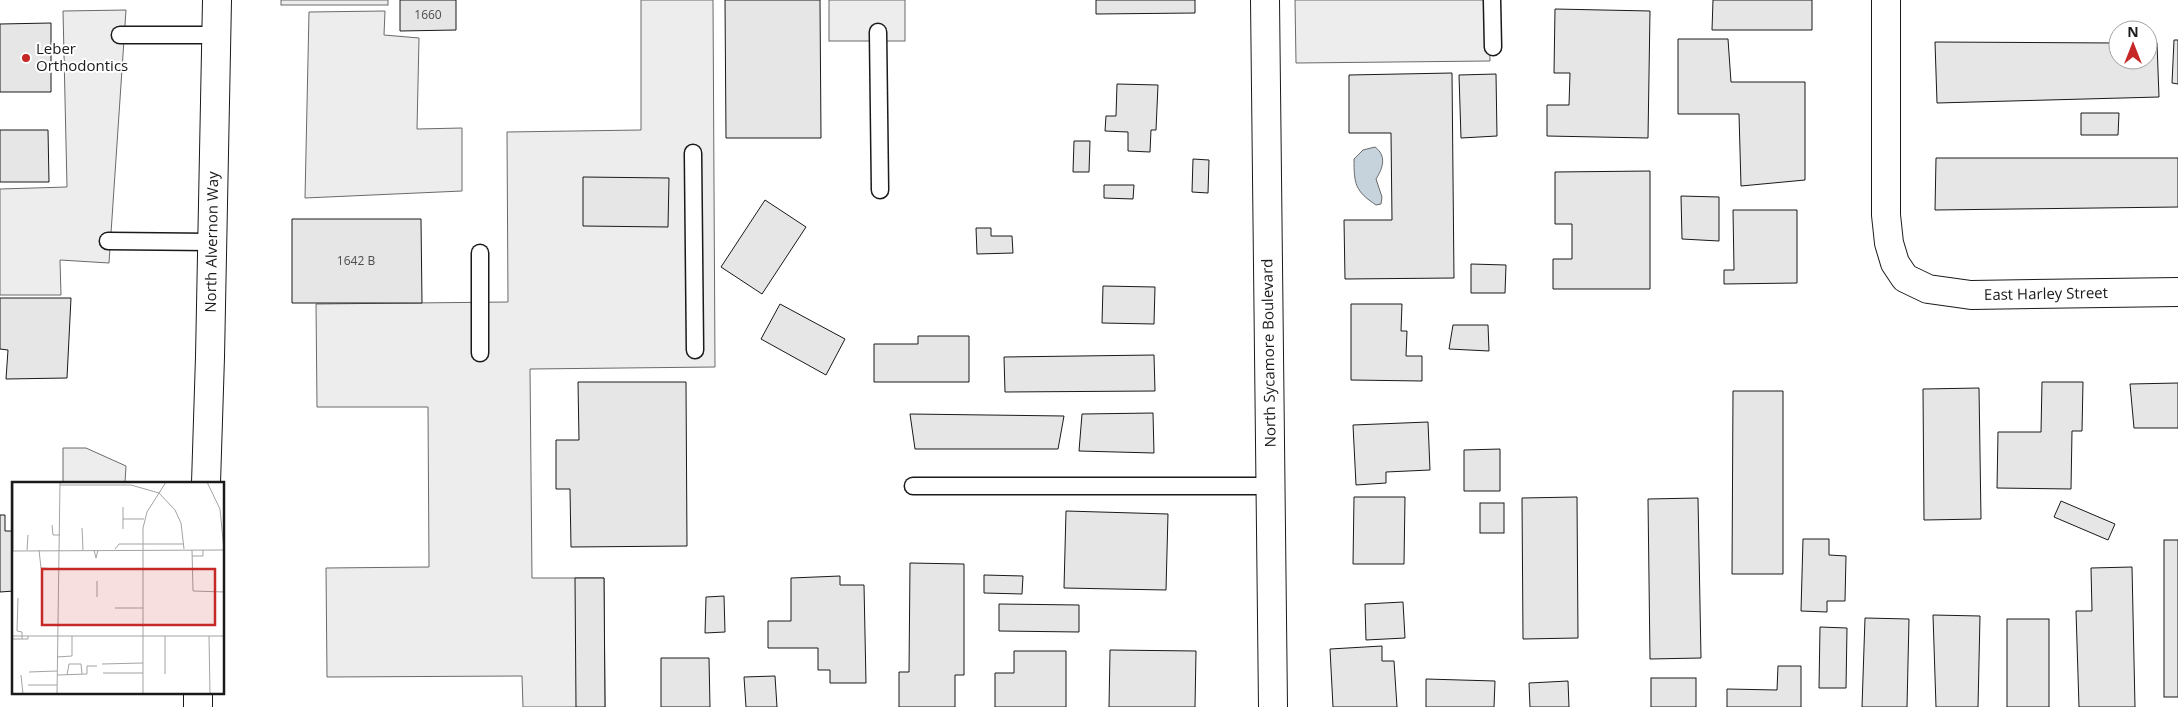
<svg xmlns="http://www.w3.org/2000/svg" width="2178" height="707" viewBox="0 0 2178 707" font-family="'Open Sans',sans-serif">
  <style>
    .parking { fill: #ededed; stroke: #6a6a6a }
    .water { fill: #c6d2dc; stroke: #6a6a6a }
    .building { fill: #e6e6e6; stroke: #1a1a1a }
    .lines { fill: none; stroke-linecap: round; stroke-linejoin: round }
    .service-casing { stroke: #1a1a1a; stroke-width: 19 }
    .minor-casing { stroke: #1a1a1a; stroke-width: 30 }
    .primary-casing { stroke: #1a1a1a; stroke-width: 30 }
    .service { stroke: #fff; stroke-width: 16 }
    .minor { stroke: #fff; stroke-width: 28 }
    .primary { stroke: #fff; stroke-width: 28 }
    .poi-dot { fill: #c62828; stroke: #fff; stroke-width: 2 }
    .labels { text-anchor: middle; stroke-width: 4; stroke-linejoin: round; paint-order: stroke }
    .number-label { font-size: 12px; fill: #4d4d4d }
    .poi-label { font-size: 15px; fill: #1a1a1a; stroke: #fff; text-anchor: start }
    .street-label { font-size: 15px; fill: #1a1a1a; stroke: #fff }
    .inset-road { fill: none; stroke: #a3a3a3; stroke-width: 1 }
    .view { fill: #c62828; fill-opacity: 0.15; stroke: #c62828; stroke-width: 2.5 }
    .inset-edge { fill: none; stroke: #1a1a1a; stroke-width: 2.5 }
  </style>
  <rect width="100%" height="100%" fill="#fff"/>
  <g class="parking">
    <rect x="281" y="0" width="107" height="5"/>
    <path d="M641,0H713L715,367L530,369L532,578H604L605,707H523L522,676L327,677L326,568L429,567L428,407H317L316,304L508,302L507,132L641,130Z"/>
    <rect x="829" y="0" width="76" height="41"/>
    <path d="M1295,0H1489L1490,61L1296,63Z"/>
    <path d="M126,10L109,263L60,260L61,295H0V189L67,187L63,11Z"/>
    <path d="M385,11L384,35L419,38L417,129L462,128V191L305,198L309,12Z"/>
    <path d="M63,448H86L126,466L125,483H63Z"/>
  </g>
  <path class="water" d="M1375,147C1387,156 1383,168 1376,179L1382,197L1381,204L1376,205C1355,191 1354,184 1354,159L1363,150Z"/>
  <g class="building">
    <path d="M400,0H456V30L400,31Z"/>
    <path d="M725,0H820L821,138H726Z"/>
    <path d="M1096,0H1195V13L1096,14Z"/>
    <path d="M1713,0H1812V30H1712Z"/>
    <path d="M1555,9L1650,11L1648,138L1547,136V105H1569L1570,73H1554Z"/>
    <path d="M51,23V92H0V24Z"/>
    <path d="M1678,39H1728L1731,82H1805V180L1741,186L1739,114H1678Z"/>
    <path d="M2174,40H2178V84L2172,83Z"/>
    <path d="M1935,42L2118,43V60H2148V43H2157L2159,97L1937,103Z"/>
    <path d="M1452,73L1454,278L1345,279L1344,220H1392L1391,133H1349V75Z"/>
    <path d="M1496,74L1497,136L1461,138L1459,75Z"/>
    <path d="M1117,84L1158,85L1156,130H1151L1150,152L1128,151V132L1105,131L1106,116H1116Z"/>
    <path d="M2081,113H2119L2118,135H2081Z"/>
    <path d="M0,130H48L49,182H0Z"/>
    <path d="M1074,141H1090L1089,172H1073Z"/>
    <path d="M1936,158H2178V207L1935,210Z"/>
    <path d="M1193,159L1209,160L1208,193L1192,192Z"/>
    <path d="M1650,171V289H1553V259H1572V224H1555V172Z"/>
    <path d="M583,177L669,178L668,227L583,226Z"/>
    <path d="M1104,185H1134L1133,199L1104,198Z"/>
    <path d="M1681,196L1719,197V241L1682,239Z"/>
    <path d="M765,200L806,227L762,294L721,267Z"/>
    <path d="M1733,210H1797V283L1724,284V270H1734Z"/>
    <path d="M292,219H421L422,303H292Z"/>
    <path d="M976,228H991V236H1012L1013,253L977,254Z"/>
    <path d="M1471,264L1506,265L1505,293H1471Z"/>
    <path d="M1103,286L1155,287L1154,324L1102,323Z"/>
    <path d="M0,298H71L67,378L6,379L8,350L0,349Z"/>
    <path d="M780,304L845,339L826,375L761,339Z"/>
    <path d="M1351,304H1402L1401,331H1407L1406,356H1422V381L1351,380Z"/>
    <path d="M1453,325H1488L1489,351L1449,349Z"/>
    <path d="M918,336H969V382H874V344H918Z"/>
    <path d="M1154,355L1155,391L1005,392L1004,357Z"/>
    <path d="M578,382H686L687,546L571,547L570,489H556V440H579Z"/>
    <path d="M2042,382H2083L2082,431H2072L2071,489L1997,488L1998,432H2041Z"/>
    <path d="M2178,383V428H2134L2130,384Z"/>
    <path d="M1979,388L1981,519L1924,520L1923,389Z"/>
    <path d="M1733,391H1783V574H1732Z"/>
    <path d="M1153,413L1154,453L1079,451L1082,414Z"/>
    <path d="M910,414L1064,416L1058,449H915Z"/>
    <path d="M1428,422L1430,470L1386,472V483L1356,485L1353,425Z"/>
    <path d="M1500,449V491H1464V450Z"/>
    <path d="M1354,497H1405L1404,564H1353Z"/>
    <path d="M1577,497L1578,638L1523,639L1522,498Z"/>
    <path d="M1698,498L1701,658L1650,659L1648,499Z"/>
    <path d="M2061,501L2115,524L2108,540L2054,517Z"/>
    <rect x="1480" y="503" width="24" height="30"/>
    <path d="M1066,511L1168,514L1166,590L1064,588Z"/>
    <path d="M0,515H5V531H14V591L0,592Z"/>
    <path d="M1803,539H1829V555L1846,556L1845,601H1827V612L1801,611Z"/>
    <rect x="2164" y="540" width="14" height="157"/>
    <path d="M910,563L964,564V675H955V707H899V672H909Z"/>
    <path d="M2132,567L2135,707H2079L2076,611H2092L2091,568Z"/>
    <path d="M984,575L1023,576L1022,594L984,593Z"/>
    <path d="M840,576V585H864L866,683H830V670H818V648H768V621H791V578Z"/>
    <path d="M575,578H604L605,707H576Z"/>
    <path d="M724,596L725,632L705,633L706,597Z"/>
    <path d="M1403,602L1405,638L1366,640L1365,604Z"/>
    <path d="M999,604L1079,605V632L999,631Z"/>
    <path d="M1933,615L1980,616L1978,707H1936Z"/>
    <path d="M1865,618L1909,619L1907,707H1862Z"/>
    <rect x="2007" y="619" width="42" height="88"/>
    <path d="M1820,627L1847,628L1846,688H1819Z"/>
    <path d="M1382,646V661H1394L1397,707H1333L1330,649Z"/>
    <path d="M1110,650L1196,651L1195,707H1109Z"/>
    <path d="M1014,651H1066V707H995V673H1014Z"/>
    <path d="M661,658H709L710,707H661Z"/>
    <path d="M1778,666H1801V707H1727V689L1777,690Z"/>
    <path d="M775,676L777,707H746L744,677Z"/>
    <rect x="1651" y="678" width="45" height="29"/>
    <path d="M1426,679L1495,681L1494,707H1426Z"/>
    <path d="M1568,681L1569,707H1530L1529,683Z"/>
  </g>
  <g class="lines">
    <defs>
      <g id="service">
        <path d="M1492,0L1493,47"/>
        <path d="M878,32L880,190"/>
        <path d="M120,35H216"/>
        <path d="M693,153L695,350"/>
        <path d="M108,241L212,242"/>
        <path d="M480,253V353"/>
        <path d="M913,486H1271"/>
      </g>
      <g id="minor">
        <path d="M1265,0L1273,707"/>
        <path d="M1886,0V215L1889,243L1895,263L1905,278L1928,289L1971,295L2178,292"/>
      </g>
      <g id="primary">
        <path d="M206,483L210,357L217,0"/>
        <path d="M198,707V693"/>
      </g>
    </defs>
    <use href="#service" class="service-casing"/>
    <use href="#minor" class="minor-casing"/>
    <use href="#primary" class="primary-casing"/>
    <use href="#service" class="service"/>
    <use href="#minor" class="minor"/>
    <use href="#primary" class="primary"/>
  </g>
  <circle class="poi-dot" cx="26" cy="58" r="5"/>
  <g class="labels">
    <g class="number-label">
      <text x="428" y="19">1660</text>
      <text x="356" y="265">1642 B</text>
    </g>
    <g class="poi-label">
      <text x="36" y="54">Leber<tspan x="36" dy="17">Orthodontics</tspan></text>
    </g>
    <g class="street-label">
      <text transform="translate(212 242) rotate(-89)" y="5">North Alvernon Way</text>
      <text transform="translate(2046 294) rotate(-1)" y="5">East Harley Street</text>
      <text transform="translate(1269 353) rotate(-91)" y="5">North Sycamore Boulevard</text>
    </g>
  </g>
  <g transform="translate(12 482)">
    <rect width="212" height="212" fill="#fff"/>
    <path class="inset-road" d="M1,0V69M195,0L208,27L212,68M48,3H119L147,11L163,28L169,41L172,67M111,25V47M111,37H132M40,43L41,53H48M70,46L71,68M103,67L107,62H172M15,68L16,53M27,68L29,86L47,87M82,68L84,76L86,68M180,68L181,109L213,110M0,69L213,68M180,74H191V68M85,99V115M6,116L5,149L10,150V157M103,126H131M0,154H213M153,154V192M197,154L198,212M0,157H16V154M45,175L60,174V154M90,182L131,181M17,190L45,189M91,191H131M9,193L11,212M45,193L75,192V184H85M55,193L57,182H69L70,192M16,203H45M45,212L48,0M98,212H131M131,212V46L135,30L154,0"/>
    <path class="view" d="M30,87H203V143H30Z"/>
    <rect width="212" height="212" class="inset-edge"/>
  </g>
  <g transform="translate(2133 45)"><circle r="24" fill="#ffffff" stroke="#a3a3a3"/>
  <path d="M0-4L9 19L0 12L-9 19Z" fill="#c62828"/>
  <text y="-8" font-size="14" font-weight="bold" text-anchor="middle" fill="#1a1a1a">N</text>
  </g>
</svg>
